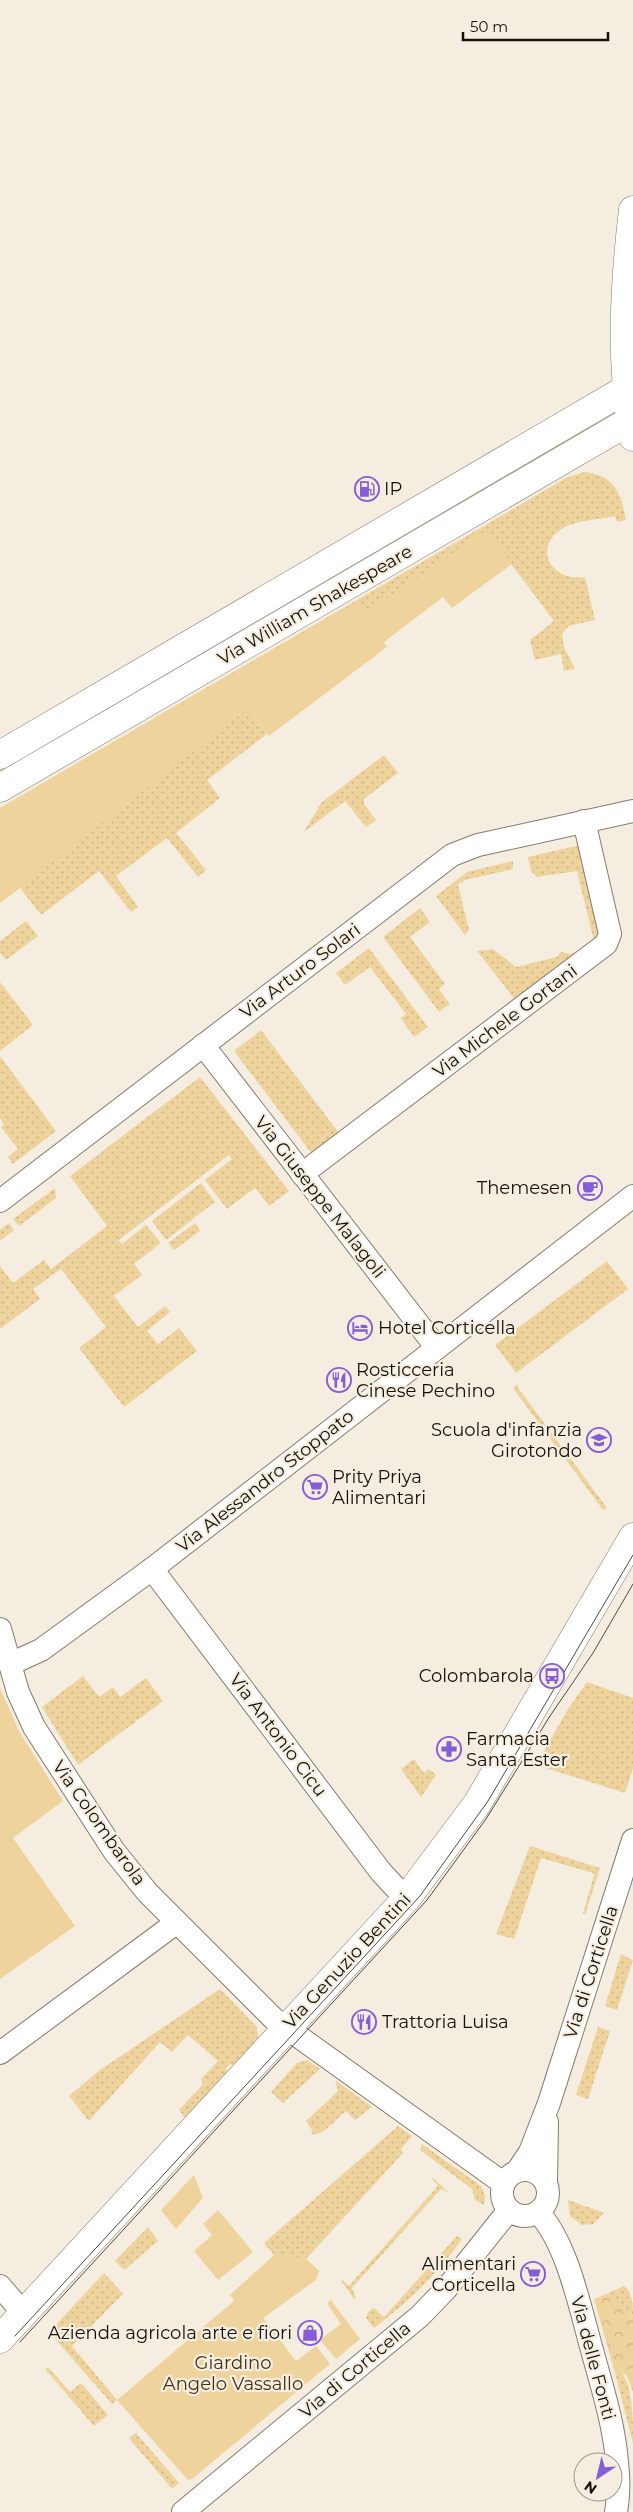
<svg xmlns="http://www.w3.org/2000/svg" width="633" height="2512" viewBox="0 0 633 2512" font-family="Montserrat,sans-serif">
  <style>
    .grass { fill: url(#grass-dots) }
    .forest { fill: url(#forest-crowns) }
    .green { fill: #eed39c }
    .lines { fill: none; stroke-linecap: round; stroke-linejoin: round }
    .street-casing { stroke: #827c6f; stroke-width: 24 }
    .secondary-casing { stroke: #827c6f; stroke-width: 29 }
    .primary-casing { stroke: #827c6f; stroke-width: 29 }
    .street { stroke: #fff; stroke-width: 22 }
    .secondary { stroke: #fff; stroke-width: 28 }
    .primary { stroke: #fff; stroke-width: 28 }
    .tram { stroke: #4d4a43; stroke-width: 1 }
    .labels { text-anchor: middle; stroke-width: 4.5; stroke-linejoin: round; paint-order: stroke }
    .poi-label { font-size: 18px; fill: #13110c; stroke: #f5eee0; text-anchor: start }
    .street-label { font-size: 18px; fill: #13110c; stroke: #f5eee0 }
    .park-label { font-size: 18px; fill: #413313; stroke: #f5eee0 }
  </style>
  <defs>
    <pattern id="grass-dots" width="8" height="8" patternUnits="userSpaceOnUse" patternTransform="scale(1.25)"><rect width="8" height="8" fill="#eed39c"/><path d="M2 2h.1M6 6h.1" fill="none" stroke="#cbb485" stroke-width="1.8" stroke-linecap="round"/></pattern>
    <pattern id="forest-crowns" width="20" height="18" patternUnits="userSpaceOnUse" patternTransform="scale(1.25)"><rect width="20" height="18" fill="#eed39c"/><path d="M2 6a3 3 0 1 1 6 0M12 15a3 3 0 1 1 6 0" fill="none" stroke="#cbb485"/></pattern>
  </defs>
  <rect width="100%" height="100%" fill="#f5eee0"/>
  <g class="grass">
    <path d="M595,421L598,425L0,774V769Z"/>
    <path d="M584,472C615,475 621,493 626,520L617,522L615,516C597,520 573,520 559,531C532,552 555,582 585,577L595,620L569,626L562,633L564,647L575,669L564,671L561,654L535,660L530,640L554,621L486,531L249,709L267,734L207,780L220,798L176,833L206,870L198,877L167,838L116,876L138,907L131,912L99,871L41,915L20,888L0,903V808L566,478Z"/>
    <path d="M384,755L398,773L364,799V804L376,820L366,827L345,801L304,832L321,803Z"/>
    <path d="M580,845L601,935L594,941L577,871L537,877L531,871L528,857Z"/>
    <path d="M513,861V869L465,880L458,885L469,930L465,935L436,896L467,872Z"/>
    <path d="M420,908L430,922L410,937L445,984L439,989L450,1004L439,1012L383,937Z"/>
    <path d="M26,921L38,936L6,960L0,953V941Z"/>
    <path d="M369,948L428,1027L414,1037L401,1018L406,1014L370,967L345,985L336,973Z"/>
    <path d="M493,949L516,967L557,957L561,952L570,954L578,952L516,1001L477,951Z"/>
    <path d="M0,982L33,1025L0,1051Z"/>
    <path d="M261,1030L339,1133L312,1154L234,1051Z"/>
    <path d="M0,1056L56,1131L13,1164L8,1157L18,1149L1,1127L4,1124L0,1118Z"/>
    <path d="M200,1077L289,1191L269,1206L255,1188L227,1209L205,1180L232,1159L229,1155L119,1240L122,1244L146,1225L161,1243L134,1264L142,1275L114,1296L138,1327L165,1306L170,1312L147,1331L158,1344L179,1328L197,1351L124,1407L79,1348L106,1327L61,1269L33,1289L40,1299L0,1329V1266L13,1283L44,1260L51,1269L107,1226L70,1176Z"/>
    <path d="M201,1183L215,1202L166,1240L152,1221Z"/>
    <path d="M55,1188L56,1198L19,1226L13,1219Z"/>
    <path d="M9,1223L14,1230L0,1241V1230Z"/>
    <path d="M195,1223L200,1231L174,1250L168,1243Z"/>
    <path d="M607,1261L628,1289L516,1373L495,1345Z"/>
    <path d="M516,1385L607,1508L603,1510L513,1388Z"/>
    <path d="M83,1676L99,1697L113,1687L120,1697L146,1678L163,1701L78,1765L42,1707Z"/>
    <path d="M587,1682L633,1698V1768L625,1793L536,1765L568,1709Z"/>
    <path d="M414,1759L424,1773L429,1769L436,1775L421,1797L401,1769Z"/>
    <path d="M530,1846L600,1868L585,1915L583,1913L594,1876L593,1873L541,1858L514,1939L496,1934Z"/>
    <path d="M621,1954L633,1960L617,2010L605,2006Z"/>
    <path d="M220,1989L257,2027L258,2038L234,2065L230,2064L226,2068L227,2072L185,2118L179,2110L203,2084L201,2079L218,2061L188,2035L172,2052L160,2042L89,2121L69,2096L100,2070Z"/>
    <path d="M598,2027L610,2031L588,2099L576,2095Z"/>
    <path d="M307,2060L320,2069L283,2103L271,2092L297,2063Z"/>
    <path d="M335,2080L372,2107L355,2120L346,2111C337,2118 323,2137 311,2134L313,2132L306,2121L338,2091Z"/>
    <path d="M398,2126L412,2136L401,2149L403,2153L306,2259L319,2271L230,2295L274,2255L264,2243Z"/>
    <path d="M422,2144L481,2186L485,2196L484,2205L475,2200L472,2189L420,2150Z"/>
    <path d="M433,2178L449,2193L441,2189L352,2288L356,2298L354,2299L339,2277L349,2286L438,2186L432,2179Z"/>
    <path d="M568,2200L604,2213L593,2224L582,2225L570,2216Z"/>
    <path d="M148,2227L158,2241L124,2270L115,2261Z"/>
    <path d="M457,2236L462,2239C438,2274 408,2302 374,2328L366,2318L368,2312L374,2308L384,2317Z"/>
    <path d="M104,2273L123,2294L72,2346L117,2400L112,2404L49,2332Z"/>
    <path d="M624,2286C633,2292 633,2306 633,2317L631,2313L604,2295Z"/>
    <path d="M49,2368L70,2392L81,2383L108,2415L94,2426L45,2369Z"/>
    <path d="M621,2371C633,2387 633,2420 633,2443L615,2373Z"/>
    <path d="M136,2433L179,2483L172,2489L129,2438Z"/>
  </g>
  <path class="forest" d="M604,2295L621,2302L633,2317V2392L627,2376L621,2371L615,2373L594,2299Z"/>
  <g class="green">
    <path d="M487,530L512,564L452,608L443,597L384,642L387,647L269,736L248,709L0,903V808L355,603L365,613Z"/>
    <path d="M0,1688L19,1731L63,1801L13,1838L75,1926L0,1979Z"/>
    <path d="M194,2175L203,2198L176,2229L161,2210Z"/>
    <path d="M218,2210L253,2252L218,2280L194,2251L212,2235L203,2224Z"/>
    <path d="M275,2255L306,2259L319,2271L316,2280L263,2318L296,2361L316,2346L330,2364L192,2479L188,2480L117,2400L234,2301L230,2295Z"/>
    <path d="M331,2300L360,2339L336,2359L320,2340L341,2324L327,2303Z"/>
  </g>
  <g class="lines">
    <defs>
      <g id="street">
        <path d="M203,1045L437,1348"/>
        <path d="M302,1174L606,944L610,934L584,821"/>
        <path d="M0,1201L452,855L478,845L633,811"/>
        <path d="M152,1569L381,1872L406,1899"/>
        <path d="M0,1629L18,1692L34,1727L114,1851L147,1892L274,2019L503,2183"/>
        <path d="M10,1664L41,1650L152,1569L633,1196"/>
        <path d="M0,2053L176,1923"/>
        <circle cx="525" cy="2193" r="23"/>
        <path d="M518,2170L530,2152L549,2103L633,1840"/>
        <path d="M546,2181L547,2122"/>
        <path d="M538,2212C568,2245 580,2308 592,2350C602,2387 614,2424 617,2462C619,2479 619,2496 616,2512"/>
        <path d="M0,2286L24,2314"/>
        <path d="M183,2512L420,2316L446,2289L509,2210"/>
      </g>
      <g id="secondary">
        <path d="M633,210C624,285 620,362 633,437"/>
        <path d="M0,2339L406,1899L477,1804L633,1537"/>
      </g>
      <g id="primary">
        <path d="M0,755L633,385"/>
        <path d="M0,788L633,419"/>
      </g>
    </defs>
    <use href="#street" class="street-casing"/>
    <use href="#secondary" class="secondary-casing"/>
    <use href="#primary" class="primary-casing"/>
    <use href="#street" class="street"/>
    <use href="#secondary" class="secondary"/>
    <use href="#primary" class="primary"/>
    <g class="tram">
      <path d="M15,2336L420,1896L488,1801L633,1555"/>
      <path d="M20,2342L427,1900L486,1819L550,1716L593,1653L633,1584"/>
    </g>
  </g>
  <defs>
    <symbol id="fuel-ring" viewBox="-11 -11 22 22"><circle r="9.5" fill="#f5eee0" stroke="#845dd7" stroke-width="1.5"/><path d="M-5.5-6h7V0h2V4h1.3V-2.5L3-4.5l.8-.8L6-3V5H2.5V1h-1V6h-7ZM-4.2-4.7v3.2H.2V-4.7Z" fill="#845dd7"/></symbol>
    <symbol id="cafe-ring" viewBox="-11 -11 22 22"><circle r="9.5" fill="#f5eee0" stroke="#845dd7" stroke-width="1.5"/><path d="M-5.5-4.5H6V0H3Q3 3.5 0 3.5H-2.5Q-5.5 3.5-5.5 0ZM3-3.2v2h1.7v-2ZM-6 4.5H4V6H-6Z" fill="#845dd7"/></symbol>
    <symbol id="hotel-ring" viewBox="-11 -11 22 22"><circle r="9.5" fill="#f5eee0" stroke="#845dd7" stroke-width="1.5"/><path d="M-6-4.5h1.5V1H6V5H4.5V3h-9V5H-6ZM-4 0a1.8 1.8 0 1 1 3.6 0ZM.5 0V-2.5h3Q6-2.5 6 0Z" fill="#845dd7"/></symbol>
    <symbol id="restaurant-ring" viewBox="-11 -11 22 22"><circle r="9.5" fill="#f5eee0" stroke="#845dd7" stroke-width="1.5"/><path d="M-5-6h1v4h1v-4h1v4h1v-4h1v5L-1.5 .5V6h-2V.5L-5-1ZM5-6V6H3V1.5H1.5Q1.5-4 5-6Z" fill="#845dd7"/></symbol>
    <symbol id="school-ring" viewBox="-11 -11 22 22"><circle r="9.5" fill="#f5eee0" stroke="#845dd7" stroke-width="1.5"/><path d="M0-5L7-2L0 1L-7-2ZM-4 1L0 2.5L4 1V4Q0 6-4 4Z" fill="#845dd7"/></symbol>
    <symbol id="supermarket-ring" viewBox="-11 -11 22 22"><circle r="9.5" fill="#f5eee0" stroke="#845dd7" stroke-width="1.5"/><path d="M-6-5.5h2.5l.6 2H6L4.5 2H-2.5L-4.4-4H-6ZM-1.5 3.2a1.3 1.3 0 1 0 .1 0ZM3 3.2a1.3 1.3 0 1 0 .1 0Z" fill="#845dd7"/></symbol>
    <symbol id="bus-ring" viewBox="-11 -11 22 22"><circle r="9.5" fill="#f5eee0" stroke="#845dd7" stroke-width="1.5"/><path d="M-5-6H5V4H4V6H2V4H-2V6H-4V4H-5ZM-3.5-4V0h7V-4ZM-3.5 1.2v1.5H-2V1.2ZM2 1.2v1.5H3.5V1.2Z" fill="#845dd7"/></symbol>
    <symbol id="pharmacy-ring" viewBox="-11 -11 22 22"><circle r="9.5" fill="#f5eee0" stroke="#845dd7" stroke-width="1.5"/><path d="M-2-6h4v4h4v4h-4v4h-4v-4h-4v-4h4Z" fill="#845dd7"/></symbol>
    <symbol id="shop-ring" viewBox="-11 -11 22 22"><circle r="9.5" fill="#f5eee0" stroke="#845dd7" stroke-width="1.5"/><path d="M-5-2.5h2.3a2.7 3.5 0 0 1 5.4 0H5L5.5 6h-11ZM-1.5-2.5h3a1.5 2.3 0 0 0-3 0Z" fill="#845dd7"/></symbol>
  </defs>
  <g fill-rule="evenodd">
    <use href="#fuel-ring" x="353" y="475" width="28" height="28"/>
    <use href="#cafe-ring" x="576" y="1174" width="28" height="28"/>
    <use href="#hotel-ring" x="346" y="1314" width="28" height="28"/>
    <use href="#restaurant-ring" x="325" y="1366" width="28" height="28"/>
    <use href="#school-ring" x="585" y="1426" width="28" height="28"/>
    <use href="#supermarket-ring" x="301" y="1473" width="28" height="28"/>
    <use href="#bus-ring" x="538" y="1662" width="28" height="28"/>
    <use href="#pharmacy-ring" x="435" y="1735" width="28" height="28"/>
    <use href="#restaurant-ring" x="350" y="2008" width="28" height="28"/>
    <use href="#supermarket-ring" x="519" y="2260" width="28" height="28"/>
    <use href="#shop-ring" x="296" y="2319" width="28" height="28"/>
  </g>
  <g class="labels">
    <g class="poi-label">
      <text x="384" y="495">IP</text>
      <text x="572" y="1194" text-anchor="end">Themesen</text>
      <text x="378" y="1334">Hotel Corticella</text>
      <text x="356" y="1376">Rosticceria<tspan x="356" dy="21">Cinese Pechino</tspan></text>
      <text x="582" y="1436" text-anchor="end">Scuola d'infanzia<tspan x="582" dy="21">Girotondo</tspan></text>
      <text x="332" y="1483">Prity Priya<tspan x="332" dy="21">Alimentari</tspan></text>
      <text x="534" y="1682" text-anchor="end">Colombarola</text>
      <text x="466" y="1745">Farmacia<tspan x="466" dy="21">Santa Ester</tspan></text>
      <text x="382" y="2028">Trattoria Luisa</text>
      <text x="516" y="2270" text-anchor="end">Alimentari<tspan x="516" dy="21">Corticella</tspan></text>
      <text x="292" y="2339" text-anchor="end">Azienda agricola arte e fiori</text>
    </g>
    <g class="street-label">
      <text transform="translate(315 605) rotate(-30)" y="6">Via William Shakespeare</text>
      <text transform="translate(300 971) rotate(-37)" y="6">Via Arturo Solari</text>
      <text transform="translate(505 1021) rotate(-37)" y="6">Via Michele Gortani</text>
      <text transform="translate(320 1197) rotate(52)" y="6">Via Giuseppe Malagoli</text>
      <text transform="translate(265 1481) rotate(-38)" y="6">Via Alessandro Stoppato</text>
      <text transform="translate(278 1735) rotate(53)" y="6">Via Antonio Cicu</text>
      <text transform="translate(99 1823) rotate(55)" y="6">Via Colombarola</text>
      <text transform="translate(347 1961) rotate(-47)" y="6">Via Genuzio Bentini</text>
      <text transform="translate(591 1972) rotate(-72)" y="6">Via di Corticella</text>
      <text transform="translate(593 2358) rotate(75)" y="6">Via delle Fonti</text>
      <text transform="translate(355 2370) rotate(-40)" y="6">Via di Corticella</text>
    </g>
    <g class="park-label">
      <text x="233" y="2369">Giardino<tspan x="233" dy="21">Angelo Vassallo</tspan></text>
    </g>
  </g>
  <g transform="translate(598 2477) rotate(215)"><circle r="24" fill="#f5eee0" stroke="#9b968b"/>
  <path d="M0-4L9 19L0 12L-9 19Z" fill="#845dd7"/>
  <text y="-8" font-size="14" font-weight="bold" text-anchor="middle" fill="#13110c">N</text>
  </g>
  <path d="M463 32v8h145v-8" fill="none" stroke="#13110c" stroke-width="2.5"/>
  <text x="470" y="32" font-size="15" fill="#13110c" stroke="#f5eee0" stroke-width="4" paint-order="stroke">50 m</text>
</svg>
